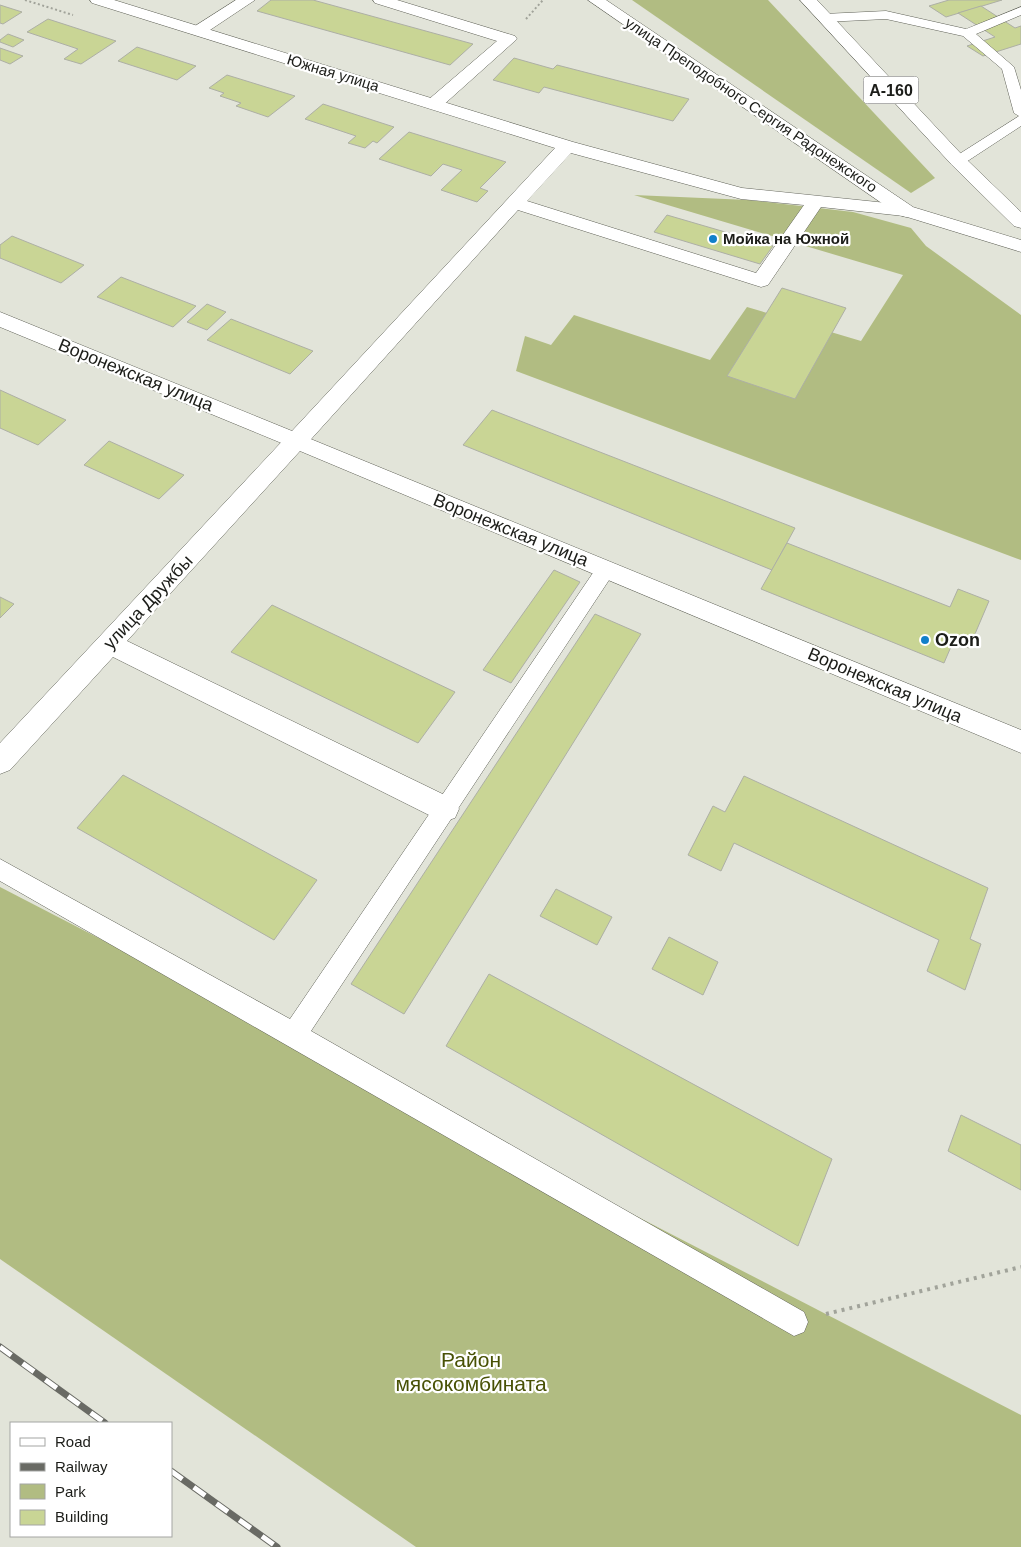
<svg xmlns="http://www.w3.org/2000/svg" width="1021" height="1547" viewBox="0 0 1021 1547" font-family="Arial,sans-serif">
  <style>
    .green { fill: #b1bc82 }
    .building { fill: #c9d595; stroke: #adafa5 }
    .lines { fill: none; stroke-linecap: round; stroke-linejoin: round }
    .lane-casing { stroke: #606258; stroke-width: 1 }
    .street-casing { stroke: #606258; stroke-width: 1 }
    .secondary-casing { stroke: #606258; stroke-width: 1 }
    .highway-casing { stroke: #606258; stroke-width: 1 }
    .path-far1 { stroke: #a1a39a; stroke-width: 2; stroke-dasharray: 2 2.5; stroke-linecap: butt }
    .path { stroke: #a1a39a; stroke-width: 4; stroke-dasharray: 3 5; stroke-linecap: butt }
    .lane { fill: #fff; fill-rule: evenodd }
    .street { fill: #fff; fill-rule: evenodd }
    .secondary { fill: #fff; fill-rule: evenodd }
    .highway { fill: #fff; fill-rule: evenodd }
    .rail-casing { stroke: #696a64; stroke-width: 7 }
    .rail { stroke: #fff; stroke-width: 5; stroke-dasharray: 14; stroke-linecap: butt }
    .poi-dot { fill: #1180ca; stroke: #fff; stroke-width: 2 }
    .labels { text-anchor: middle; stroke-width: 4.5; stroke-linejoin: round; paint-order: stroke }
    .far-street-label { font-size: 15px; fill: #1c1d19; stroke: #fff }
    .far-poi-label { font-size: 15px; font-weight: bold; fill: #1c1d19; stroke: #fff; text-anchor: start }
    .shield { fill: #fff; stroke: #60615e; stroke-width: 1 }
    .shield-label { font-size: 16px; font-weight: bold; fill: #1c1d19 }
    .street-label { font-size: 18px; fill: #1c1d19; stroke: #fff }
    .poi-label { font-size: 18px; font-weight: bold; fill: #1c1d19; stroke: #fff; text-anchor: start }
    .near-park-label { font-size: 21px; fill: #485105; stroke: #fff }
  </style>
  <rect width="100%" height="100%" fill="#e2e4d9"/>
  <g class="green">
    <path d="M632,0H768L935,178L911,193Z"/>
    <path d="M634,195L748,200L853,212L911,228L926,246L1021,315V560L516,371L525,336L551,345L574,315L710,360L747,307L861,341L903,275Z"/>
    <path d="M0,887L1021,1415V1547H416L0,1259Z"/>
  </g>
  <g class="building">
    <path d="M271,0H313L473,44L450,65L257,11Z"/>
    <path d="M949,0H1002L946,17L929,6Z"/>
    <path d="M0,5L22,12L3,24L0,23Z"/>
    <path d="M981,6L1015,28L1021,26V44L983,56L967,46L995,37L958,13Z"/>
    <path d="M48,19L116,41L81,64L64,59L78,49L27,32Z"/>
    <path d="M8,34L24,40L13,47L0,42V40Z"/>
    <path d="M137,47L196,66L177,80L118,61Z"/>
    <path d="M0,48L23,56L10,64L0,60Z"/>
    <path d="M514,58L553,69L557,65L689,99L673,121L544,87L539,93L493,80Z"/>
    <path d="M227,75L295,96L268,117L236,106L241,103L220,96L224,93L209,88Z"/>
    <path d="M323,104L394,127L377,143L373,141L365,148L348,143L356,136L305,119Z"/>
    <path d="M409,132L506,162L480,188L488,191L477,202L441,190L462,170L443,164L431,176L379,159Z"/>
    <path d="M667,215L773,246L760,264L654,232Z"/>
    <path d="M12,236L84,265L61,283L0,258V245Z"/>
    <path d="M121,277L196,306L173,327L97,297Z"/>
    <path d="M782,288L846,308L795,399L727,376Z"/>
    <path d="M207,304L226,312L207,330L187,322Z"/>
    <path d="M231,319L313,351L290,374L207,340Z"/>
    <path d="M0,390L66,420L38,445L0,428Z"/>
    <path d="M492,410L795,528L772,570L463,445Z"/>
    <path d="M109,441L184,475L159,499L84,465Z"/>
    <path d="M787,543L950,607L958,589L989,601L969,648L953,642L944,663L761,589Z"/>
    <path d="M554,570L580,582L511,683L483,670Z"/>
    <path d="M0,597L14,604L0,618Z"/>
    <path d="M272,605L455,692L418,743L231,652Z"/>
    <path d="M595,614L641,634L404,1014L351,984Z"/>
    <path d="M123,775L317,880L274,940L77,828Z"/>
    <path d="M744,776L988,888L970,939L981,944L965,990L927,971L939,940L734,843L721,871L688,855L713,806L725,812Z"/>
    <path d="M556,889L612,917L597,945L540,916Z"/>
    <path d="M669,937L718,962L703,995L652,969Z"/>
    <path d="M489,974L832,1159L798,1246L446,1046Z"/>
    <path d="M961,1115L1021,1145V1190L948,1151Z"/>
  </g>
  <g class="lines">
    <defs>
      <g id="lane">
        <path d="M1021,7V15L976,34L1014,67L1021,90V126L963,164L958,165L951,161L953,158L1019,116L1014,113L1002,69L963,36L886,19L824,22L818,18L824,14L886,11L966,29Z"/>
        <path d="M606,562L613,564L615,569L613,574L311,1031L804,1312L808,1322L804,1332L794,1336L0,881V859L290,1019L599,564Z"/>
      </g>
      <g id="street">
        <path d="M236,0H255L204,34H192L190,31L192,28Z"/>
        <path d="M373,0H397L515,36L517,39L440,108L434,109L428,108L425,104L428,100L497,41L375,3Z"/>
        <path d="M588,0H606L913,207L915,211L913,215L906,217L899,215Z"/>
        <path d="M296,433L1021,730V753L300,451L127,641L455,800L459,809L455,818L445,821L435,818L113,657L10,770L0,774V743L288,435Z"/>
      </g>
      <path id="secondary" d="M90,0H114L573,142L742,188L906,205L1021,240V252L904,216L821,207L768,285L761,287L518,210L304,447L296,449L0,327V312L292,431L555,148L92,3ZM571,153L741,199L804,205L756,273L527,201Z"/>
      <path id="highway" d="M800,0H817L964,157L1021,212V228L1014,226L952,165Z"/>
    </defs>
    <use href="#lane" class="lane-casing"/>
    <use href="#street" class="street-casing"/>
    <use href="#secondary" class="secondary-casing"/>
    <use href="#highway" class="highway-casing"/>
    <g class="path-far1">
      <path d="M25,0L73,15"/>
      <path d="M526,19L543,0"/>
    </g>
    <path class="path" d="M826,1314L1021,1267"/>
    <use href="#lane" class="lane"/>
    <use href="#street" class="street"/>
    <use href="#secondary" class="secondary"/>
    <use href="#highway" class="highway"/>
    <defs>
      <g id="rail">
        <path d="M0,1347L105,1423"/>
        <path d="M171,1471L277,1547"/>
      </g>
    </defs>
    <use href="#rail" class="rail-casing"/>
    <use href="#rail" class="rail"/>
  </g>
  <g class="poi-dot">
    <circle cx="713" cy="239" r="5"/>
    <circle cx="925" cy="640" r="5"/>
  </g>
  <g class="labels">
    <g class="far-street-label">
      <text transform="translate(333 73) rotate(17)" y="5">Южная улица</text>
      <text transform="translate(751 105) rotate(34)" y="5">улица Преподобного Сергия Радонежского</text>
    </g>
    <g class="far-poi-label">
      <text x="723" y="244">Мойка на Южной</text>
    </g>
    <rect class="shield" x="863.5" y="76.5" width="55" height="27" rx="4"/>
    <g class="shield-label">
      <text x="891" y="96">А-160</text>
    </g>
    <g class="street-label">
      <text transform="translate(136 375) rotate(22)" y="6">Воронежская улица</text>
      <text transform="translate(511 530) rotate(22)" y="6">Воронежская улица</text>
      <text transform="translate(148 602) rotate(-47)" y="6">улица Дружбы</text>
      <text transform="translate(885 685) rotate(23)" y="6">Воронежская улица</text>
    </g>
    <g class="poi-label">
      <text x="935" y="646">Ozon</text>
    </g>
    <g class="near-park-label">
      <text x="471" y="1367">Район<tspan x="471" dy="24">мясокомбината</tspan></text>
    </g>
  </g>
  <rect x="10" y="1422" width="162" height="115" fill="#ffffff" stroke="#a4a5a3"/>
  <rect x="20" y="1438" width="25" height="8" fill="#ffffff" stroke="#a4a5a3"/>
  <text x="55" y="1447" font-size="15" fill="#1c1d19">Road</text>
  <rect x="20" y="1463" width="25" height="8" fill="#696a64" stroke="#a4a5a3"/>
  <text x="55" y="1472" font-size="15" fill="#1c1d19">Railway</text>
  <rect x="20" y="1484" width="25" height="15" fill="#b1bc82" stroke="#a4a5a3"/>
  <text x="55" y="1497" font-size="15" fill="#1c1d19">Park</text>
  <rect x="20" y="1510" width="25" height="15" fill="#c9d595" stroke="#a4a5a3"/>
  <text x="55" y="1522" font-size="15" fill="#1c1d19">Building</text>
</svg>
